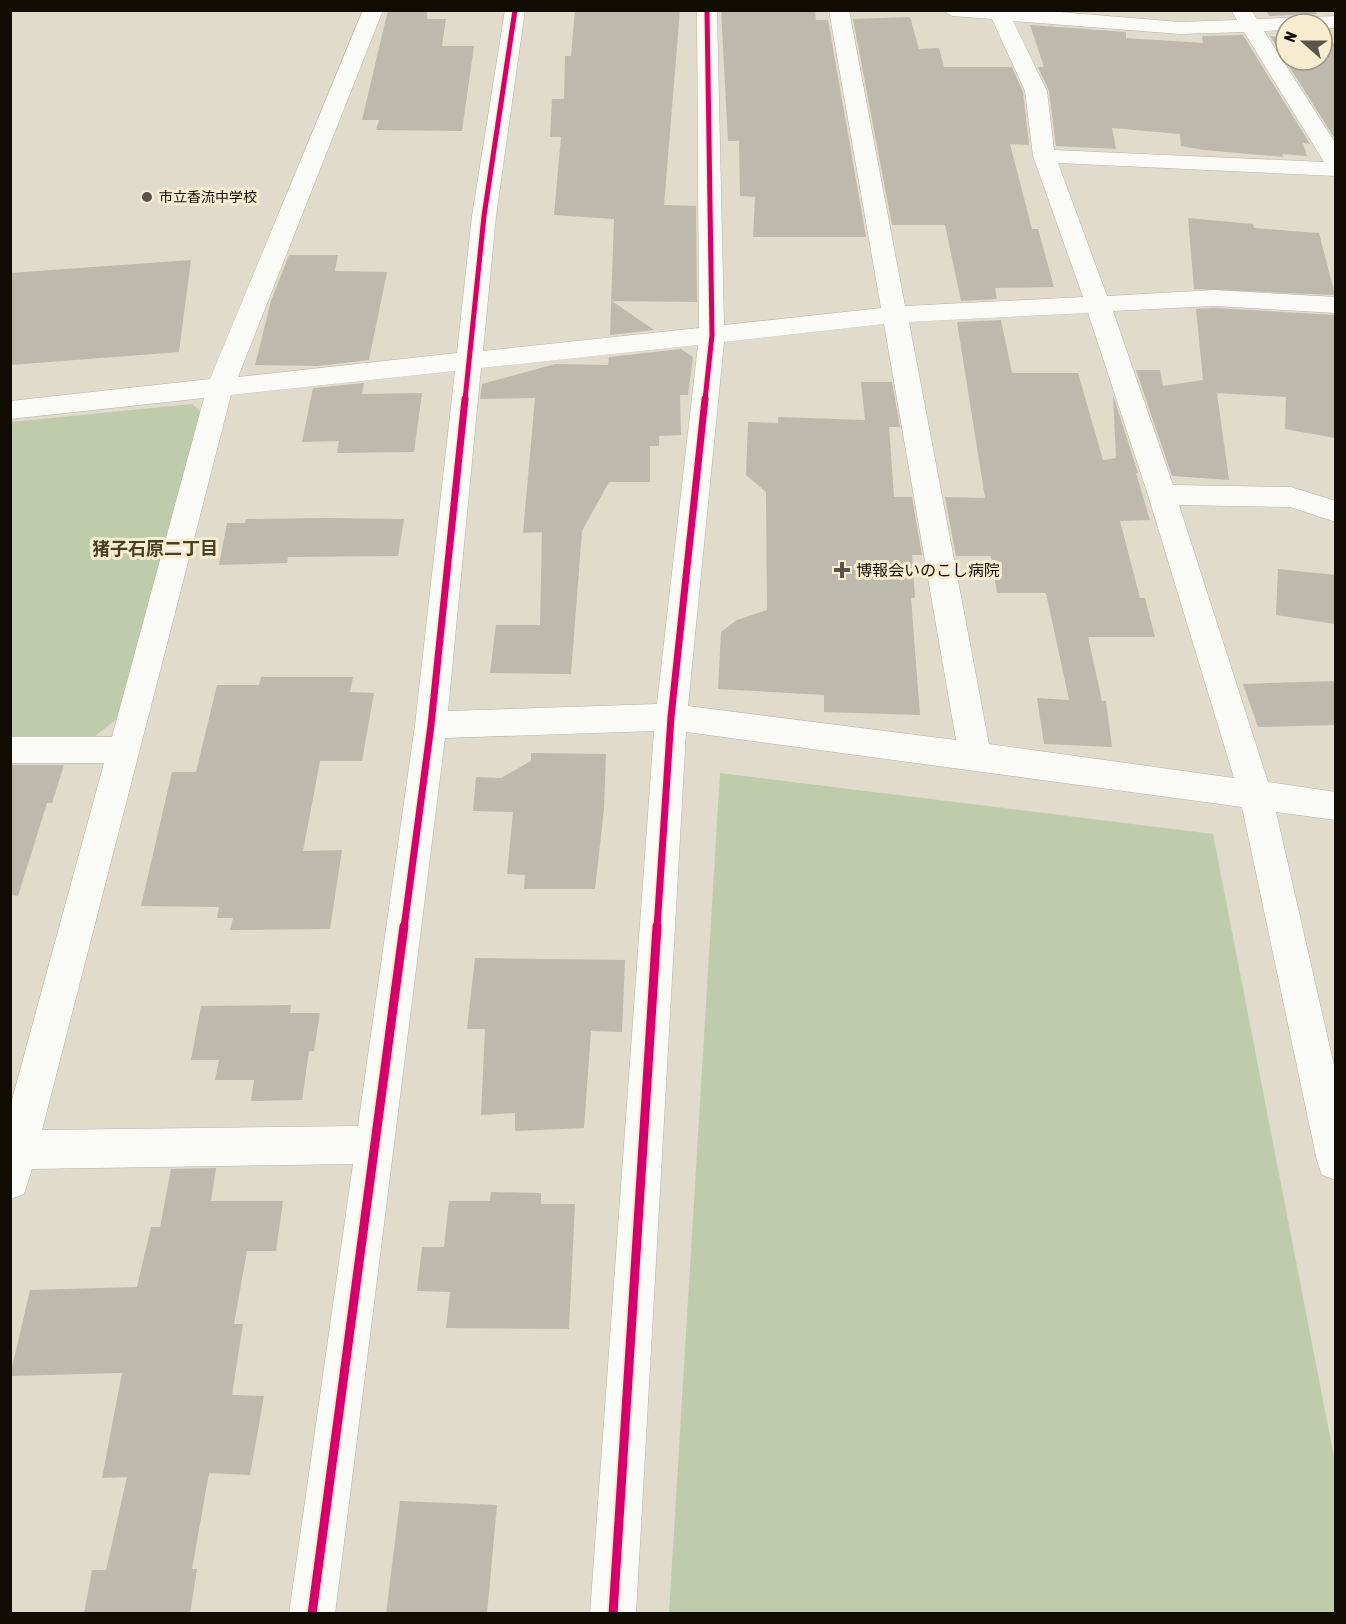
<svg xmlns="http://www.w3.org/2000/svg" width="1346" height="1624" viewBox="0 0 1346 1624" font-family="'Asap Condensed','Noto Sans JP',sans-serif">
  <style>
    .green { fill: #beccac }
    .building { fill: #bdb9ac }
    .lines { fill: none; stroke-linecap: round; stroke-linejoin: round }
    .minor-casing { stroke: #b6b1a5; stroke-width: 1 }
    .minor { fill: #fafaf7; fill-rule: evenodd }
    .cycleway-far2-casing { stroke: #f7eccf; stroke-width: 8 }
    .cycleway-far1-casing { stroke: #f7eccf; stroke-width: 10 }
    .cycleway-casing { stroke: #f7eccf; stroke-width: 13 }
    .cycleway-far2 { stroke: #d6006c; stroke-width: 5 }
    .cycleway-far1 { stroke: #d6006c; stroke-width: 7 }
    .cycleway { stroke: #d6006c; stroke-width: 9 }
    .poi-dot { fill: #59554a; stroke: #f7eccf; stroke-width: 2 }
    .labels { text-anchor: middle; stroke-width: 6; stroke-linejoin: round; paint-order: stroke }
    .far-poi-label { font-size: 14px; fill: #110d04; stroke: #f7eccf; text-anchor: start }
    .poi-label { font-size: 16px; fill: #110d04; stroke: #f7eccf; text-anchor: start }
    .neighbourhood-label { font-size: 18px; font-weight: bold; fill: #483f27; stroke: #f7eccf }
  </style>
  <rect width="100%" height="100%" fill="#e0dbcb"/>
  <g class="green">
    <path d="M192,404L202,412L117,719L95,736H11V422Z"/>
    <path d="M720,773L1213,834L1335,1462V1613H669Z"/>
  </g>
  <g class="building">
    <path d="M388,10H427V19H446L442,46H474L462,131L376,130L379,120H362Z"/>
    <path d="M575,10H680L664,205L696,206L697,302L612,301L654,330L610,335L614,219L554,215L561,137H550L552,99H564L565,56H571Z"/>
    <path d="M721,10H815L816,20H828L866,237H753L755,197L740,196L739,141H728Z"/>
    <path d="M1266,10H1315L1317,14L1269,16Z"/>
    <path d="M910,17L919,49L939,48L944,67H1012L1023,92L1029,145L1010,144L1032,229H1038L1054,287L995,288L997,299L961,301L945,225H892L853,19Z"/>
    <path d="M1030,25L1126,32V38L1203,43L1202,36L1243,35L1310,144L1303,143L1307,156L1282,154L1283,157L1204,150L1181,146L1180,134L1112,128L1116,149L1056,146L1049,91L1038,67H1044Z"/>
    <path d="M1322,31H1327L1335,46V139L1270,36L1280,37L1278,33L1286,32V60H1322Z"/>
    <path d="M1188,218L1253,224L1254,228L1319,233L1335,295L1194,289Z"/>
    <path d="M289,255H338L335,271L387,272L369,360L318,366L255,365L271,301Z"/>
    <path d="M191,260L179,352L10,365V273Z"/>
    <path d="M1214,308L1335,315V438L1285,429L1286,397L1217,393L1229,480L1172,476L1136,370H1160L1163,386L1203,380L1196,309Z"/>
    <path d="M1001,320L1012,373H1078L1103,460L1116,458L1113,395L1138,473H1136L1150,520L1120,521L1140,598H1145L1155,637H1088L1102,701H1106L1112,747L1044,744L1037,698L1069,700L1046,593H997L991,556H956L945,497L985,498L957,322Z"/>
    <path d="M681,349L693,357L688,395H680L681,435L659,436V446H650V482H609L582,531L571,674L490,673L496,625H540L542,532L523,533L535,398L480,399L482,384L555,364L608,365L609,357Z"/>
    <path d="M861,382H892L900,427H889L894,497H912L922,555H912L915,598H911L920,715L824,712V695L718,689L721,632L737,620L767,610L766,492L746,475L748,422L778,423V417L865,420Z"/>
    <path d="M364,383L362,394L422,393L414,452L337,453L339,441L302,442L313,388Z"/>
    <path d="M246,519L325,518L404,519L398,556L288,557L287,563L219,565L227,523H245Z"/>
    <path d="M1278,569L1335,575V624L1276,615Z"/>
    <path d="M261,677H353L350,692L374,693L362,761H320L303,851L342,850L330,929L230,930L233,918H217L219,907L141,906L172,772H196L217,685H259Z"/>
    <path d="M1335,681V725L1258,727L1243,684Z"/>
    <path d="M531,753L606,754L604,809L595,889H524L525,875L507,874L513,812L473,811L476,777L501,778L531,761Z"/>
    <path d="M10,765H64L52,803H47L18,896L10,895Z"/>
    <path d="M475,958L625,960L622,1032L591,1031L584,1128L515,1131V1113L481,1115L485,1029H467Z"/>
    <path d="M291,1005L290,1013H320L314,1051H309L302,1100L251,1101L254,1080H215L219,1060H191L201,1006Z"/>
    <path d="M216,1168L211,1201H283L276,1251H247L234,1324H243L232,1395L264,1396L250,1475L209,1473L192,1569H197L190,1614H84L92,1570H106L127,1477L102,1478L122,1373L10,1376L30,1290L137,1287L151,1227H160L171,1169Z"/>
    <path d="M491,1192L541,1193V1204H575L569,1329L446,1328L450,1292L417,1291L422,1247H444L449,1201H490Z"/>
    <path d="M400,1501L497,1505L487,1614H386Z"/>
  </g>
  <g class="lines">
    <defs>
      <path id="minor" d="M363,10H383L238,377L457,353L472,216L505,10H525L496,216L483,351L699,328L697,10H717L724,325L881,308L829,10H849L905,306L1083,297L1033,156L1025,91L992,19L952,16L942,10H1035L1180,22L1237,20L1231,10H1251L1257,19L1336,16V28L1322,29V24H1286V30L1264,31L1336,144V176L1058,163L1107,296L1214,290L1336,297V313L1214,306L1113,311L1173,485L1291,487L1336,501V522L1290,507L1179,505L1268,782L1336,792V820L1276,812L1336,1074V1180L1322,1175L1317,1161L1242,807L686,732L636,1614H590L654,731L445,738L335,1614H289L353,1164L32,1169L24,1194L10,1199V1107L104,763H10V737H112L204,398L10,419V401L210,379ZM1013,21L1180,34L1244,32L1324,162L1054,150L1047,91ZM1088,313L1148,495L1234,778L989,744L909,322ZM884,324L956,740L688,706L724,342ZM698,345L657,704L448,711L481,368ZM455,371L415,725L358,1126L42,1130L231,395Z"/>
    </defs>
    <use href="#minor" class="minor-casing"/>
    <use href="#minor" class="minor"/>
    <defs>
      <g id="cycleway-far2">
        <path d="M465,400L484,216L515,10"/>
        <path d="M705,400L712,335L707,10"/>
      </g>
      <g id="cycleway-far1">
        <path d="M404,928L431,725L465,399"/>
        <path d="M657,928L671,717L705,399"/>
      </g>
      <g id="cycleway">
        <path d="M312,1614L404,926"/>
        <path d="M613,1614L657,926"/>
      </g>
    </defs>
    <use href="#cycleway-far2" class="cycleway-far2-casing"/>
    <use href="#cycleway-far1" class="cycleway-far1-casing"/>
    <use href="#cycleway" class="cycleway-casing"/>
    <use href="#cycleway-far2" class="cycleway-far2"/>
    <use href="#cycleway-far1" class="cycleway-far1"/>
    <use href="#cycleway" class="cycleway"/>
  </g>
  <g class="poi-dot">
    <circle cx="147" cy="197" r="6"/>
    <path d="M839 561h6v6h6v6h-6v6h-6v-6h-6v-6h6z"/>
  </g>
  <g class="labels">
    <g class="far-poi-label">
      <text x="159" y="202">市立香流中学校</text>
    </g>
    <g class="poi-label">
      <text x="856" y="576">博報会いのこし病院</text>
    </g>
    <g class="neighbourhood-label">
      <text x="155" y="555">猪子石原二丁目</text>
    </g>
  </g>
  <rect width="1346" height="1624" fill="none" stroke="#110d04" stroke-width="24"/>
  <g transform="translate(1304 42) rotate(291)"><circle r="28" fill="#f7eccf" stroke="#9b937e" stroke-width="1.5"/>
  <path d="M0-4.5L10 22L0 15L-10 22Z" fill="#59554a"/>
  <text y="-9" font-size="16" font-weight="bold" text-anchor="middle" fill="#110d04">N</text>
  </g>
</svg>
